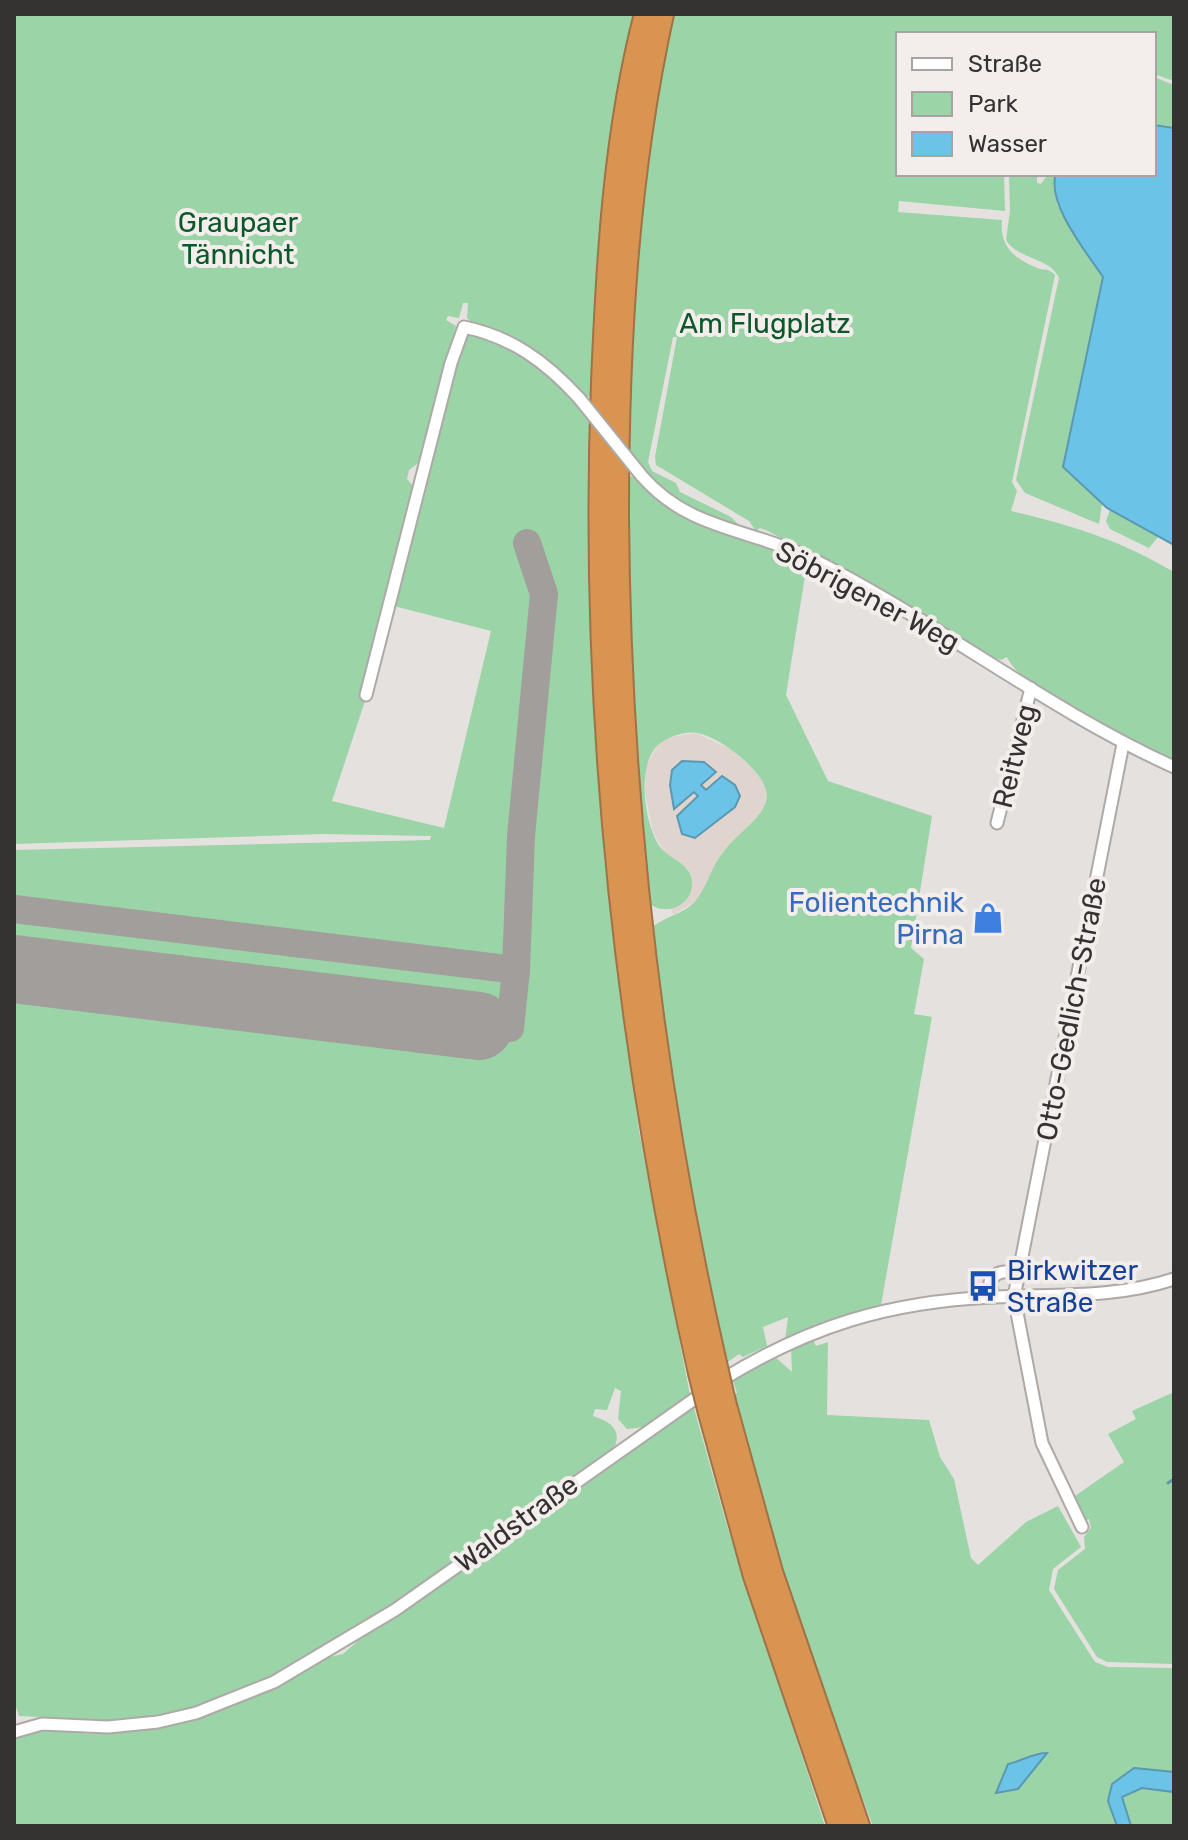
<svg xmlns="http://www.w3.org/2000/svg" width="1188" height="1840" viewBox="0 0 1188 1840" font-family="Rubik,sans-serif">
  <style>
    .built { fill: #e0d5ce }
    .green { fill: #9ad4a7 }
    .water { fill: #6cc3e8; stroke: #5b98b1; stroke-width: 2 }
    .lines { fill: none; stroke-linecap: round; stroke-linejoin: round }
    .stream { stroke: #5b98b1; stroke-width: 3 }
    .taxiway { stroke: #a19e9c; stroke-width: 28 }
    .runway { stroke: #a19e9c; stroke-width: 68 }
    .street-casing { stroke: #ada9a7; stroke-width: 15 }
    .highway-casing { stroke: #9f7247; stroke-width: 26 }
    .street { stroke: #fff; stroke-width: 11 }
    .highway { stroke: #d99452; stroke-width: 22 }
    .street-bridge-casing { stroke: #ada9a7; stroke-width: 15; stroke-linecap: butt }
    .highway-bridge-casing { stroke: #9f7247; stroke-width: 26; stroke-linecap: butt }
    .street-bridge { stroke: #fff; stroke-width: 11 }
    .highway-bridge { stroke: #d99452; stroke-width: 22 }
    .labels { text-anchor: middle; stroke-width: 8; stroke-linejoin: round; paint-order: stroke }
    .park-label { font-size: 28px; fill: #0b582a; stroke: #f3eeec }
    .street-label { font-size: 28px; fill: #343332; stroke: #f3eeec }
    .shop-label { font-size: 28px; fill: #366cbe; stroke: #f3eeec; text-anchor: end }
    .transit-label { font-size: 28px; fill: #164399; stroke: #f3eeec; text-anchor: start }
  </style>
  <rect width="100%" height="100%" fill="#e5e1de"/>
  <path class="built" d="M696,733L732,750L759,774L766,789L765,807L758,821L723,851L697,900L674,915L671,909L683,902L692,883L688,869L665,853L653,832L645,792L646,765L659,744L670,737Z"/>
  <g class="green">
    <path d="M14,14H634C609,141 597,267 591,397L585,396C558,362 515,331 471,322L467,318L468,303H463L459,318L448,316L446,320L456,326L422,460L409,470L407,479L416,490L362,700L365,701L332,801L444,828L491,631L394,606L462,337L477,333L539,363L567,391L590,423L592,646L604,858L639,1131L690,1395L644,1427L627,1429L618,1419L621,1391L615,1388L607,1410L595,1409L593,1416C607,1421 622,1427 615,1446L390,1607L306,1658L232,1695L191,1708L125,1721L19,1716L14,1701V850L430,840L431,836L322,834L14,844Z"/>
    <path d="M673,14H1174V81L1154,74V34H898V174H1004L1005,211L899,201L898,212L1002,220C999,249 1017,260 1040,269C1045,270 1048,268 1055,275L1012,482L1017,491L1011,511C1072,525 1120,540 1174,572V762C1134,743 1025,695 1007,657L1001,660L986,656L946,628L832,566V560L823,561L768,531L760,528L756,531L749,521L656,465L655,457L677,337H673L648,462L652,471L676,483L680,492L731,517L741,527L739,531L671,499L628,450C634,305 635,155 673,14Z"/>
    <path d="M1154,77L1174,85V128L1154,125Z"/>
    <path d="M1009,174H1037V183L1041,184L1048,174H1056L1057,204L1103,277L1063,467L1102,504L1099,524L1025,493L1016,480L1059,278C1050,257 1018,260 1006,240L1010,211Z"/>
    <path d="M629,476L634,477C679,527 748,534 807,563L786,695L828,781L932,816L911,948L924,959L914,1014L932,1017L881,1305L785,1340L788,1317L763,1327L767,1346L743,1357L739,1354L728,1362L705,1271L679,1132L651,928C665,916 686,914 697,899C708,884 712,865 724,851C751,818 793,804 744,760C731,749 714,736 697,733C684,731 667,737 657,746C637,766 644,821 658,844C667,860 693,862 692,884C692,909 656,919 645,897L629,649Z"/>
    <path d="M1110,510L1158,537L1149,548L1110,529L1106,521Z"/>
    <path d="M813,1340L816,1346L828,1342L827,1415L929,1420L940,1457L954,1479L971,1558L978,1565L1026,1522L1058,1506L1081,1547L1053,1569L1049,1590L1095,1662L1108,1667L1174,1668V1772L1151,1769L1108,1801L1117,1826H873L849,1763H845L781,1570L734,1394L737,1393L732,1378L774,1356L792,1372L791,1348Z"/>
    <path d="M1174,1392V1664L1107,1662L1097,1657L1054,1589L1058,1570L1085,1549L1084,1537L1091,1528L1089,1519L1086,1520L1072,1498L1124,1462L1108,1434L1136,1419L1132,1411Z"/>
    <path d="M693,1405L728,1529L825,1826H14V1739C42,1721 66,1734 97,1734C120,1733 143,1731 165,1726C224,1714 277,1686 329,1657L343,1654L361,1638Z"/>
    <path d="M1142,1788L1174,1792V1826H1131L1122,1797Z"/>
  </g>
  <g class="water">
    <path d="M1154,125L1174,128V545L1107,508L1063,467L1103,277C1087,253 1046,203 1056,174H1154Z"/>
    <path d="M682,761L704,762L716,772L701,785L706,790L722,776L735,785L740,796L735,807L695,838L682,834L677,816L698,796L694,792L674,809L670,785L672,770Z"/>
    <path d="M1047,1753L1018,1789L996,1793L1008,1764C1022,1761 1033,1753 1047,1753Z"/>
    <path d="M1134,1768L1174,1772V1792L1142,1788L1122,1797L1131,1826H1117L1108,1801L1112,1784Z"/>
  </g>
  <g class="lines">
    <path class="stream" d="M1168,1483L1174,1479"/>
    <g class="taxiway">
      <path d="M14,909L516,970L510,1028L479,1026"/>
      <path d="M516,970L521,836L544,594L527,543"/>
    </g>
    <path class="runway" d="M14,969L479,1026"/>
    <defs>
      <g id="street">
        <path d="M641,475C688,530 748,528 808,557C934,619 1046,709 1174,767"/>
        <path d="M366,695L451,363L464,327C512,337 546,362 579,398"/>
        <path d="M997,823L1031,688"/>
        <path d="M993,1297L990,1282C997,1269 1007,1271 1019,1275"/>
        <path d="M1082,1527L1042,1443L1014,1297L1123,744"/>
        <path d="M14,1732L42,1724L108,1727L158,1722L196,1713L274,1682L395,1610L720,1381C809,1326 888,1302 992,1297C1055,1294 1113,1299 1174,1279"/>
      </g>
      <g id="highway">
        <path d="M646,14C615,133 608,260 603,383C590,717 627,1047 700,1373"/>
        <path d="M662,14C626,178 617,349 617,517C619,803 651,1084 715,1363"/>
        <path d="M724,1402L771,1572L858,1826"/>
        <path d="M710,1413L755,1576L840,1826"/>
      </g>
    </defs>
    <use href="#street" class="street-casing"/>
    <use href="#highway" class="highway-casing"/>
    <use href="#street" class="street"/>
    <use href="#highway" class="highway"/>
    <defs>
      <path id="street-bridge" d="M579,398L641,475"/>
      <g id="highway-bridge">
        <path d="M715,1363L724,1402"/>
        <path d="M700,1373L710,1413"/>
      </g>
    </defs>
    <use href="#street-bridge" class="street-bridge-casing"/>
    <use href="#highway-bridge" class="highway-bridge-casing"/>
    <use href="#street-bridge" class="street-bridge"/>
    <use href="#highway-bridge" class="highway-bridge"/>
  </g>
  <defs>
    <symbol id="shop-bare" viewBox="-9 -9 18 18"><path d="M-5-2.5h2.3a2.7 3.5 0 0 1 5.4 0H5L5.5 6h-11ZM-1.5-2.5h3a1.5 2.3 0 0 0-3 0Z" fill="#3f7fe0" stroke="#f3eeec" stroke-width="2.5" paint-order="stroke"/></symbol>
    <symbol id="bus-bare" viewBox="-9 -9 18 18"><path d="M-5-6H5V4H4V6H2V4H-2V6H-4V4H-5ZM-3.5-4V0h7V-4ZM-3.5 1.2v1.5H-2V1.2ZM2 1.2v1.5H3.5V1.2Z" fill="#1a4fb4" stroke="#f3eeec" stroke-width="2.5" paint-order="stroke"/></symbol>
  </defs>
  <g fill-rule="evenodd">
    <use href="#shop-bare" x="966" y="896" width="44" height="44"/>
    <use href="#bus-bare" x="961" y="1264" width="44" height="44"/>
  </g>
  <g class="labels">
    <g class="park-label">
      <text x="238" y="232">Graupaer<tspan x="238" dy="32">Tännicht</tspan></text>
      <text x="765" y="333">Am Flugplatz</text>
    </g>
    <g class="street-label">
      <text transform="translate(868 596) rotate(28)" y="10">Söbrigener Weg</text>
      <text transform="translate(1014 756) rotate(-76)" y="10">Reitweg</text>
      <text transform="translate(1071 1009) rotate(-79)" y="10">Otto-Gedlich-Straße</text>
      <text transform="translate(516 1523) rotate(-36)" y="10">Waldstraße</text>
    </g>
    <g class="shop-label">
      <text x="964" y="912">Folientechnik<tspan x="964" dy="32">Pirna</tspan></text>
    </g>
    <g class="transit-label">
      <text x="1007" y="1280">Birkwitzer<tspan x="1007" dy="32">Straße</tspan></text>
    </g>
  </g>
  <rect width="1188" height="1840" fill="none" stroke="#343332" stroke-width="32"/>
  <rect x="896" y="32" width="260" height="144" fill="#f3eeec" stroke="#a7a3a2" stroke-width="2"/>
  <rect x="912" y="58" width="40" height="12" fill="#ffffff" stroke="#a7a3a2" stroke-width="2"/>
  <text x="968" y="72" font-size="24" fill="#343332">Straße</text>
  <rect x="912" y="92" width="40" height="24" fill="#9ad4a7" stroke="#a7a3a2" stroke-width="2"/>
  <text x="968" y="112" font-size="24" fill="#343332">Park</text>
  <rect x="912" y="132" width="40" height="24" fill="#6cc3e8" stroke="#a7a3a2" stroke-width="2"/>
  <text x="968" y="152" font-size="24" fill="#343332">Wasser</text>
</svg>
